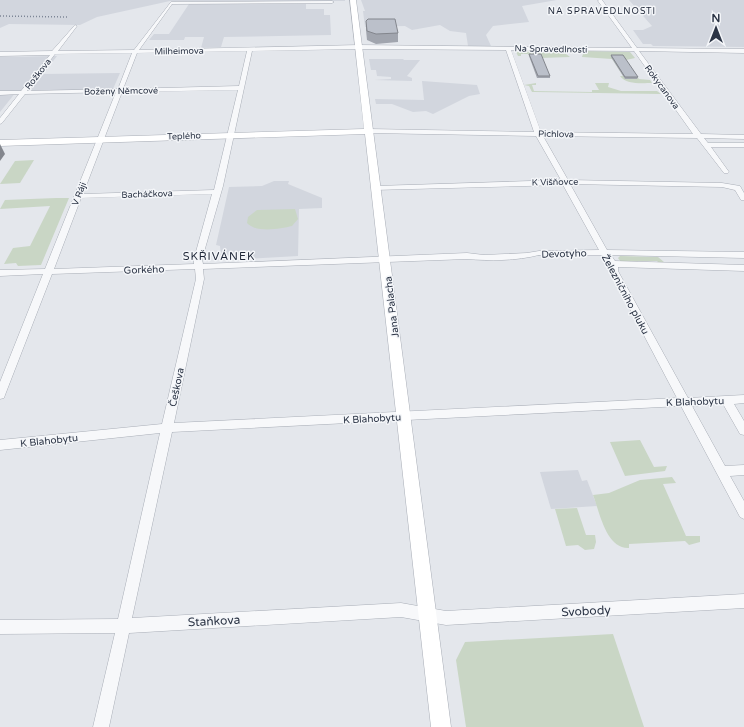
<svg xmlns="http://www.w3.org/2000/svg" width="744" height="727" viewBox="0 0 744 727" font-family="'Varela Round',sans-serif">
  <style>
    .built { fill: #d2d6de }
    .green { fill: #c9d6c5 }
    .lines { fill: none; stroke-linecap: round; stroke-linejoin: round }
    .street-casing { stroke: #a9aeb7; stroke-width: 1 }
    .secondary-casing { stroke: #a9aeb7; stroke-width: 1 }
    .street { fill: #f7f8fa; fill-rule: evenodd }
    .secondary { fill: #fff; fill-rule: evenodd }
    .rail { stroke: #7d8696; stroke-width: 1.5; stroke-dasharray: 1 2; stroke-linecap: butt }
    .wall { fill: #a1a5ae }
    .shaded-wall { fill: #83868d }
    .building { fill: #bbc0ca; stroke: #83868d }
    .labels { text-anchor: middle; stroke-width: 3; stroke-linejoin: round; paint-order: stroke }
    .far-neighbourhood-label { font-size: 9px; letter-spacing: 1px; fill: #1d2536; stroke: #f4f6f9 }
    .far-street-label { font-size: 9px; fill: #2b3445; stroke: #f4f6f9 }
    .street-label { font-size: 10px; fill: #2b3445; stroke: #f4f6f9 }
    .neighbourhood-label { font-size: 11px; letter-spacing: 1px; fill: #1d2536; stroke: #f4f6f9 }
    .near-street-label { font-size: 12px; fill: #2b3445; stroke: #f4f6f9 }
  </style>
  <rect width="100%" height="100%" fill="#e4e7ec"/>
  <g class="built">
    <path d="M0,0H345V1H170L97,17L80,25L9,24L0,28Z"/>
    <path d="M361,0H557L522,6L529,22L493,26L486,35L491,46H468L466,33L450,31L440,25L412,30L405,26L365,27L363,11H365Z"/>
    <path d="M629,0H744V47L653,46L651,44H643L633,30H643L652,26Z"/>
    <path d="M189,4H306V9H324V15H330L331,35L224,37L221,47L201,48L204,37H185L184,40H149L154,34H169Z"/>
    <path d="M57,56L43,74L120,73L113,89L16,92L0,112V57Z"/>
    <path d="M403,59L404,60H420L407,76L412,78V81L374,80L391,79V77L377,76L376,70H371L369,59Z"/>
    <path d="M422,81L477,85L480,94L469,96L433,114L426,111L413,112L392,104H376L375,99L424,100Z"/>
    <path d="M274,181H289L288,184L322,198V208L299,209L298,256L243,259L242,255L221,256L220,246L216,245L229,187L262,186Z"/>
    <path d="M578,470L582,481L587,480L597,506L551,509L540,472Z"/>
  </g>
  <g class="green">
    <path d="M519,51H562L570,57L541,58L540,56H529L528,54H521V56H518L516,52Z"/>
    <path d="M584,51L630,52L635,58L626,60L639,79L650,80L652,83C643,83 626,85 620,76H623L625,79L612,59L582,57Z"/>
    <path d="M536,83V85H532L534,91L592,92V90H599L595,83H609L608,87L621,91H657L661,94L535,92H532L529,86L524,85Z"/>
    <path d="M34,160L20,183L0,184L15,161Z"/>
    <path d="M56,198H69L41,265L18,266L16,263L4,264L13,248L30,246L50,206L0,209L5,200Z"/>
    <path d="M295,209L298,219L292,226C280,229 256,233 247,223L248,217L257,210Z"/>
    <path d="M620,256L658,257L664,262L659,263L657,261H638V263L621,262L618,258Z"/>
    <path d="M640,440L654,467L667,466L665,471L625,476L610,442Z"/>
    <path d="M672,477L676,483L663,484L686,536H700V542L689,545L685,541L629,544V548C606,549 600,513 593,495L609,493L640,480Z"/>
    <path d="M577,508L586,535H595L596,542L594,549L585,550L578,545L566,546L555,509Z"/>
    <path d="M613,634L644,727H466L456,660L465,642Z"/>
  </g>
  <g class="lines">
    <defs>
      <path id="street" d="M599,0H602L637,48L744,49V53L639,51L701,134L744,135V139L704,138L708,143H744V147H711L729,172L728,173H724L697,138L543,136L568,180L722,183L740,186L744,193V200H741L735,190L722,187L570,184L607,250L744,252V258L611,255L615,261L744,265V271L618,267V271L688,398L744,395V403L734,404L744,421V435L740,434L723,404L692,406L725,466L744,465V475L730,476L744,501V519L740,517L681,406L172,432L132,618L401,603L446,611L744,594V608L446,625L401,617L129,633L109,727H93L115,633L0,634V620L118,619L160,433L0,450V440L162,424L196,279L195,269L52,274L5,395L4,398L0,399V382L43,274L0,276V270L45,269L116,92L25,94L2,123L0,124V118L19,94L0,95V91H21L50,55L0,56V52L52,51L75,25L77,26L58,51L134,50L171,2L332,1L334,2L332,3L172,4L139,50L359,45L632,48L598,1ZM359,49L506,50L534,132L369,129L366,131L369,133L536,136L561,180L376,186H373V190L563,185L599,250L539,251L527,253L484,255L467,253L203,264L202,259L223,186L252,51ZM511,50L634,51L693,134L541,132ZM247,51L239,86L123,89L137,53ZM132,53L118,89L27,91L55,54ZM238,90L214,190L83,194L122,92ZM212,194L194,259V264L54,269L81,198ZM539,255H602L609,264L610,271L677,398L174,423L204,279L203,269L467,259C490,261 516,261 539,255Z"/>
      <path id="secondary" d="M350,0H356L451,727H431L365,134L0,146V140L364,129Z"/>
    </defs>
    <use href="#street" class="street-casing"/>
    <use href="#secondary" class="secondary-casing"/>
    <use href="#street" class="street"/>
    <use href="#secondary" class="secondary"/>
    <path class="rail" d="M0,16L68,17"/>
  </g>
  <g class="wall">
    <path d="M366,21L398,33V42L376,44L367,40L366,30Z"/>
    <path d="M529,54L550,76V78H537L529,56Z"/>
    <path d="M611,55L638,77L637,79H625L611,57Z"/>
  </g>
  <path class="shaded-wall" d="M0,144L5,154L0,161Z"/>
  <g class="building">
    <path d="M368,19H395L398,33L376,34L367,31L366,21Z"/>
    <path d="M529,54H541L550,76H538Z"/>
    <path d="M611,55H623L638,77H625Z"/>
  </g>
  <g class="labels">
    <g class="far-neighbourhood-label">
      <text x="602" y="14">NA SPRAVEDLNOSTI</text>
    </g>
    <g class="far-street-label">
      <text transform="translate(551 49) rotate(1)" y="3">Na Spravedlnosti</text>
      <text transform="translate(179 51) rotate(-1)" y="3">Milheimova</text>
      <text transform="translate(38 74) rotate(-52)" y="3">Rožkova</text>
      <text transform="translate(662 87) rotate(54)" y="3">Rokycanova</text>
      <text transform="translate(121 91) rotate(-1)" y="3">Boženy Němcové</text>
      <text transform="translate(556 134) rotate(1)" y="3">Pichlova</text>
      <text transform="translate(184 136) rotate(-2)" y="3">Teplého</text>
      <text transform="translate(555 182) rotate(-1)" y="3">K Višňovce</text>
      <text transform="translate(79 194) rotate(-68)" y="3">V Ráji</text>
      <text transform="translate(147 194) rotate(-2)" y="3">Bacháčkova</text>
    </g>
    <g class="street-label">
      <text transform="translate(564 253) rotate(-2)" y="4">Devotyho</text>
      <text transform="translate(144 269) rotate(-2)" y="4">Gorkého</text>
      <text transform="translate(626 294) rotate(62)" y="4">Železničního pluku</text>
      <text transform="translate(391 307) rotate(-97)" y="4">Jana Palacha</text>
      <text transform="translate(176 387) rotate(-78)" y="4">Češkova</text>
      <text transform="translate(695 401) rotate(-2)" y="4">K Blahobytu</text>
      <text transform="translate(372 418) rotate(-3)" y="4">K Blahobytu</text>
      <text transform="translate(49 440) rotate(-6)" y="4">K Blahobytu</text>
    </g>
    <g class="neighbourhood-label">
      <text x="219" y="260">SKŘIVÁNEK</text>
    </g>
    <g class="near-street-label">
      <text transform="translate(586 611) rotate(-3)" y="4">Svobody</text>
      <text transform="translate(214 621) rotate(-3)" y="4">Staňkova</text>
    </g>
  </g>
  <g transform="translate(716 28)" stroke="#f4f6f9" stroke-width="3" paint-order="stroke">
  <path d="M0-3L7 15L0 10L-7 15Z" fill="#2b3445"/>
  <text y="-6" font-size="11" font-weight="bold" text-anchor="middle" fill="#2b3445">N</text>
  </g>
</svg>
